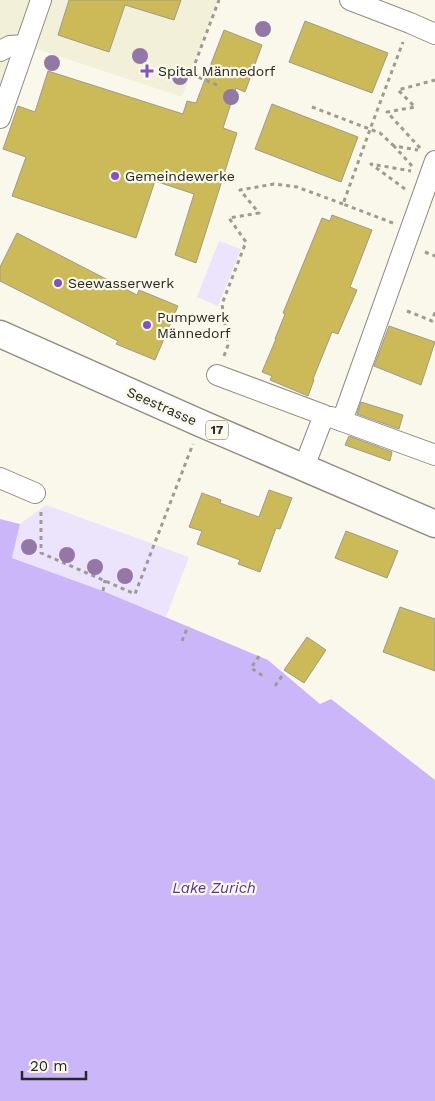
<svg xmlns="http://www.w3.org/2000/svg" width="435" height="1101" viewBox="0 0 435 1101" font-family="'Work Sans',sans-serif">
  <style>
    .built { fill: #f3f0da }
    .green { fill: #ebe4fc }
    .water { fill: #ccb6fa }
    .building { fill: #cbba57; stroke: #9d9b8f }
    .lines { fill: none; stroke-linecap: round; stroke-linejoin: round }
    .minor-casing { stroke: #8f8d81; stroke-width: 22 }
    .major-casing { stroke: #8f8d81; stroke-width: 29 }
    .path { stroke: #9e9c92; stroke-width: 3; stroke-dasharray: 4 4; stroke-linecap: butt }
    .minor { stroke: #fff; stroke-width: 20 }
    .major { stroke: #fff; stroke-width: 26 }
    .tree { fill: #9377a7 }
    .poi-dot { fill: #8251c9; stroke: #faf8ea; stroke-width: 2 }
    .labels { text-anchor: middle; stroke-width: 4.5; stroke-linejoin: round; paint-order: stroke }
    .shield { fill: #faf8ea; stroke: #67665e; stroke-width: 1 }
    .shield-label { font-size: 12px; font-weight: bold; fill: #282822 }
    .poi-label { font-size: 14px; fill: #282822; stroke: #faf8ea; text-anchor: start }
    .street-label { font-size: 14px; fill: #282822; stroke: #faf8ea }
    .water-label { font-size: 15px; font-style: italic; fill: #5c3393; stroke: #faf8ea }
  </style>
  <rect width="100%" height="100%" fill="#faf8ea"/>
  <path class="built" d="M0,0H218L182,97L25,45L0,118Z"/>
  <g class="green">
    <path d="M219,241L241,249L218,306L197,297Z"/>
    <path d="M46,505L189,557L166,617L103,591L12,558L20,524Z"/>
  </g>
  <path class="water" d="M0,519L20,524L12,558L103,591L268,660L320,704L331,699L435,780V1101H0Z"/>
  <g class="building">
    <path d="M69,0H181L174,20L125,5L109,52L58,35Z"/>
    <path d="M305,21L388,53L372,93L289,62Z"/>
    <path d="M224,30L262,45L245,92L236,88L223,128L237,133L196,263L175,255L194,194L155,181L136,238L12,196L26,157L3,149L18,106L35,112L48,71L183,114L187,101L196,103Z"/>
    <path d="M272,104L358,137L341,182L255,149Z"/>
    <path d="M332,215L372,230L350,287L357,290L338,334L332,332L313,379L314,380L308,396L270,380L272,376L262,372L276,339H275L285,314L283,313L322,218L330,221Z"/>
    <path d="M17,233L137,295L139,290L178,306L155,360L116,344L118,341L0,281V267Z"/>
    <path d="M389,326L435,342L421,385L374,366Z"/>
    <path d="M361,402L403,415L399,429L357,414Z"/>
    <path d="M349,436L392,452L390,461L345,445Z"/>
    <path d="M269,490L292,498L280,529L276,528L260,572L238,564L240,560L197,544L202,531L189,527L202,493L221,500L220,503L259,517Z"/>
    <path d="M346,531L398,551L387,578L335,558Z"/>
    <path d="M400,607L435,619V671L383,652Z"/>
    <path d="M307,637L326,650L304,683L284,670Z"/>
  </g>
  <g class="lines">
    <defs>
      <g id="minor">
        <path d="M350,0L410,23L435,34"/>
        <path d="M0,51L10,46L25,45"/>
        <path d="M0,118L41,0"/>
        <path d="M217,375L324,415L304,467"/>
        <path d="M331,417L435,455"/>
        <path d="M342,421L435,161"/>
        <path d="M0,478L35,493"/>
      </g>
      <path id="major" d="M0,334L200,423L435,524"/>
    </defs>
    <use href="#minor" class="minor-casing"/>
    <use href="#major" class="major-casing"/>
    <g class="path">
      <path d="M217,85L191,74L219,0"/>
      <path d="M312,107L380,133L394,146"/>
      <path d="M420,148L387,112L415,107L398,90L435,80"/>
      <path d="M412,166L394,146L418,150"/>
      <path d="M405,189L371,164L411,171"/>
      <path d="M393,223L343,204L372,124L403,42"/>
      <path d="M425,252L435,256"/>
      <path d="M407,311L432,321L435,312"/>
      <path d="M224,356L228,345L222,304L246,242L229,218L259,213L240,190L274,184L297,187L343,204"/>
      <path d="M41,512V553L135,594L193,444"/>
      <path d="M103,591L105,580"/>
      <path d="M182,641L188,626"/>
      <path d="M259,656L251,668L263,676"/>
      <path d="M275,686L284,673"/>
    </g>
    <use href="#minor" class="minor"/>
    <use href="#major" class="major"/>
  </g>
  <g class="tree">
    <circle cx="263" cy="29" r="8"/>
    <circle cx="140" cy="56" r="8"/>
    <circle cx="52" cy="63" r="8"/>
    <circle cx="180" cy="77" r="8"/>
    <circle cx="231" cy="97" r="8"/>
    <circle cx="29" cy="547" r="8"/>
    <circle cx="67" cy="555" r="8"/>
    <circle cx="95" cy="567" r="8"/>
    <circle cx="125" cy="576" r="8"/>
  </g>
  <g class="poi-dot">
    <path d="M144.5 63.5h5v5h5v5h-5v5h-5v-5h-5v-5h5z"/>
    <circle cx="115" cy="176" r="5"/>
    <circle cx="58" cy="283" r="5"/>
    <circle cx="147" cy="325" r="5"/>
  </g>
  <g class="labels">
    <rect class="shield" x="206" y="420.5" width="22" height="19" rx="4"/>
    <g class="shield-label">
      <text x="217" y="434">17</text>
    </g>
    <g class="poi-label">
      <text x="158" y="76">Spital Männedorf</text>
      <text x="125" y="181">Gemeindewerke</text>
      <text x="68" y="288">Seewasserwerk</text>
      <text x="157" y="322">Pumpwerk<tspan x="157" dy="16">Männedorf</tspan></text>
    </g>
    <g class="street-label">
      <text transform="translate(162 406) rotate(24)" y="5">Seestrasse</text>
    </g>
    <g class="water-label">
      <text x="214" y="893">Lake Zurich</text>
    </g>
  </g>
  <path d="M22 1071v8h64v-8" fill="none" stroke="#282822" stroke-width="2.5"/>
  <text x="30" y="1071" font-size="15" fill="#282822" stroke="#faf8ea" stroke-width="4" paint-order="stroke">20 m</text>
</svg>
